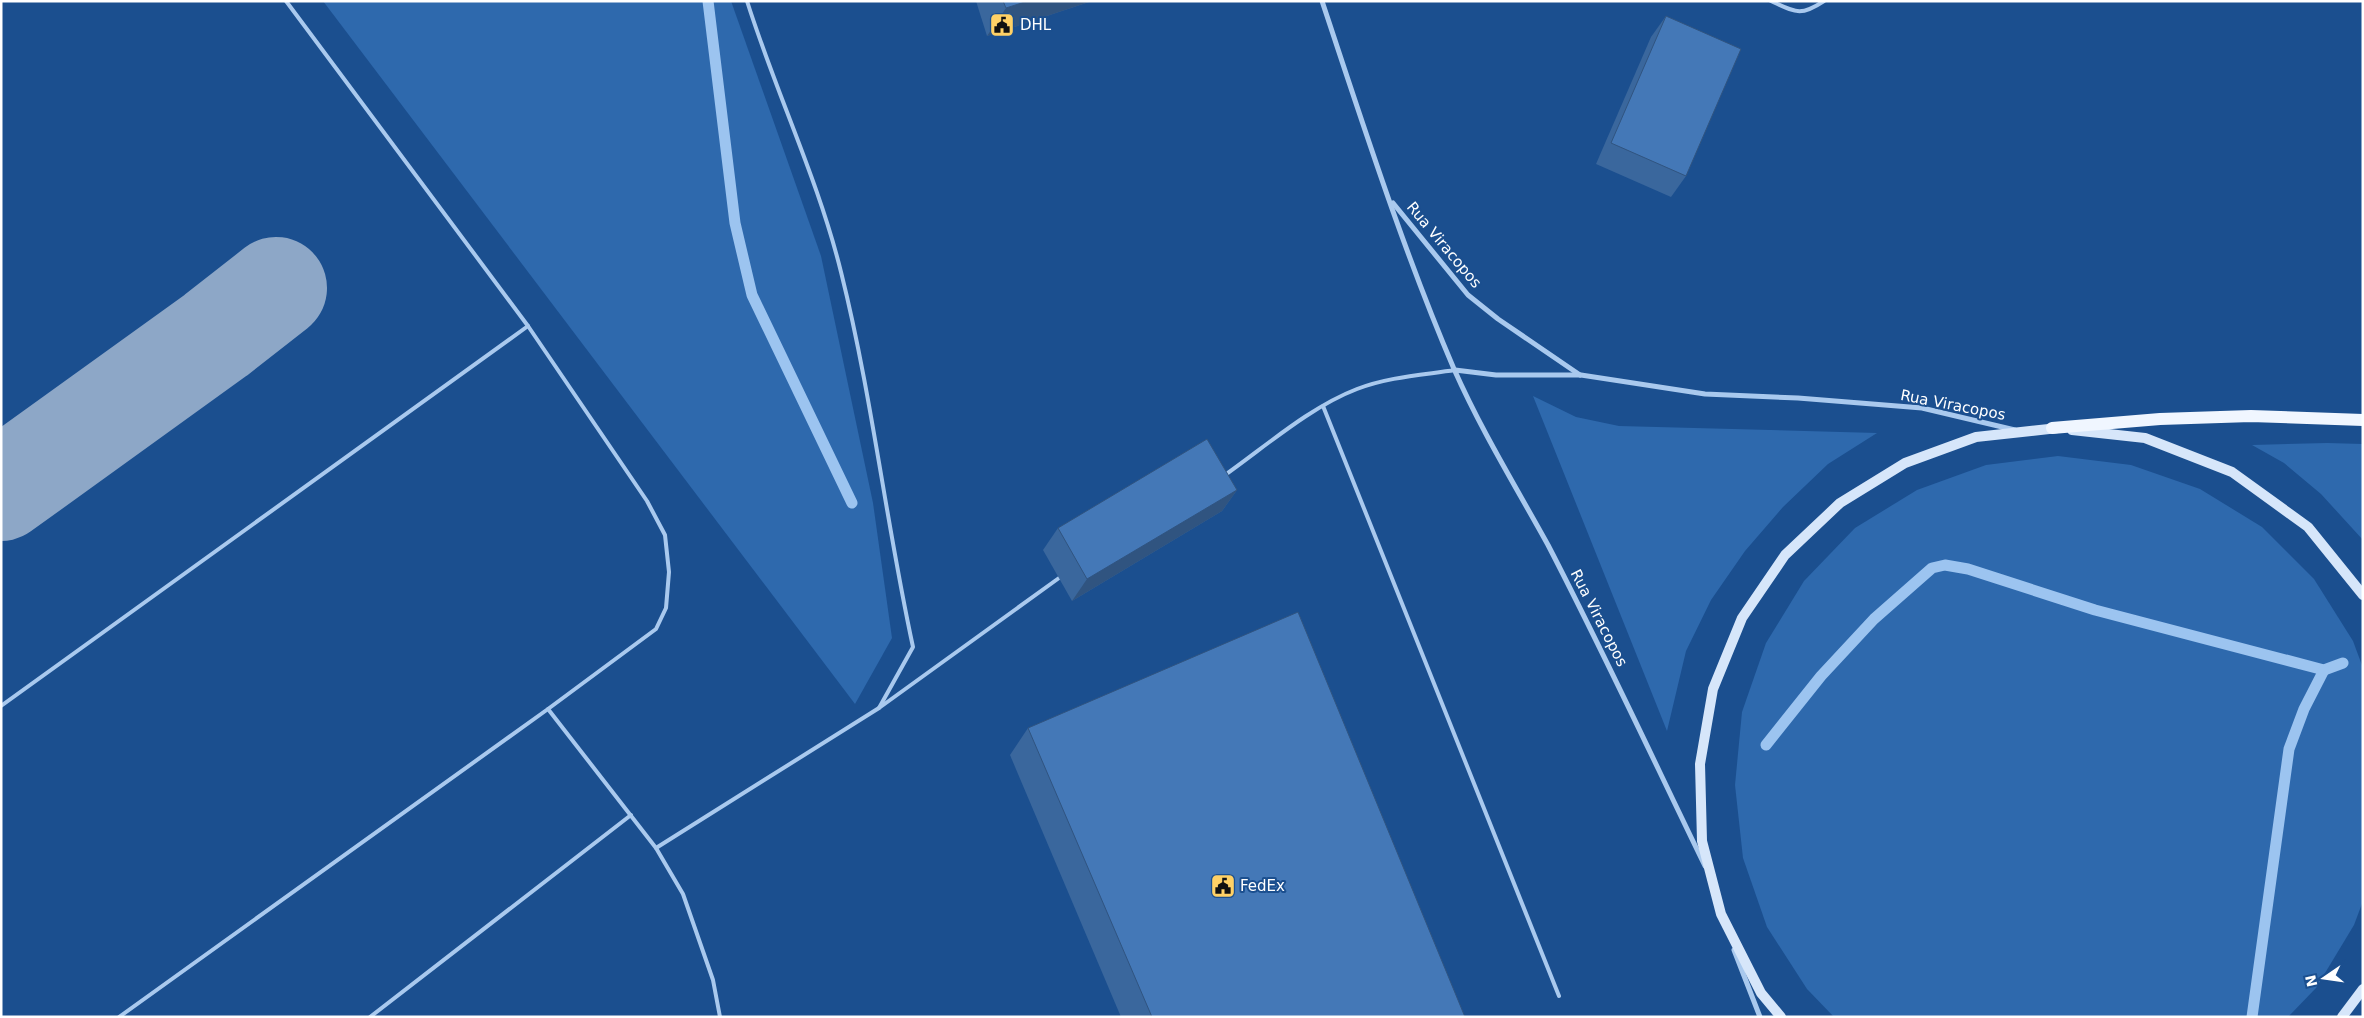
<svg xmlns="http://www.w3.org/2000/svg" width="2364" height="1018" viewBox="0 0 2364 1018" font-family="'DejaVu Sans',sans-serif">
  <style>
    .green { fill: #2e69ad }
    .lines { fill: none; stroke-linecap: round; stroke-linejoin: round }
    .stream { stroke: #9cc4f0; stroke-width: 11 }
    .taxiway { stroke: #8da7c7; stroke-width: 102 }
    .lane { stroke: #a9c9ee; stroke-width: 4 }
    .street { stroke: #a9c9ee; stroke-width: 5 }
    .secondary { stroke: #d6e6fa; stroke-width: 10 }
    .primary { stroke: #f0f6ff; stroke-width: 12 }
    .wall { fill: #3a679d }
    .shaded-wall { fill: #305480 }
    .building { fill: #4478b7; stroke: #305480 }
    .labels { text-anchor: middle; stroke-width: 4; stroke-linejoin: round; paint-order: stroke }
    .poi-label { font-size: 15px; fill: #fff; stroke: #1b4f8f; text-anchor: start }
    .street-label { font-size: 15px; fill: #fff; stroke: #1b4f8f }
  </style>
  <rect width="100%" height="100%" fill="#1b4f8f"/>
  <g class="green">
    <path d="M323,1H731L821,256L873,503L892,638L855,704Z"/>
    <path d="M1533,396L1576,417L1619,426L1877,433L1828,464L1783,507L1745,551L1711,600L1686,651L1667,731Z"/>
    <path d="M2327,443L2363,444V540L2321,494L2284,463L2252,445Z"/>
    <path d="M2058,456L2131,465L2200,489L2262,527L2314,579L2353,641L2363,668V901L2354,925L2316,988L2288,1017H1834L1807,989L1767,927L1743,858L1735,785L1742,712L1766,643L1804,581L1855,528L1917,490L1986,465Z"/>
  </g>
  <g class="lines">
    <g class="stream">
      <path d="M708,1L735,223L752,295L852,503"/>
      <path d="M1766,745L1821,676L1874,619L1932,568L1945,565L1968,569L2095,610L2324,670L2343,663"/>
      <path d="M2252,1017L2289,749L2304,709L2324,670"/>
    </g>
    <path class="taxiway" d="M1,490L216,335L276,288"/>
    <g class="lane">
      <path d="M286,1L528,326L647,501L665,535L669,572L666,608L656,629L548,709L656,848L683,894L713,980L720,1017"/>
      <path d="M747,1C776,93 818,179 841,272C872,396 886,523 913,647L879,708"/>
      <path d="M1771,1C1795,12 1800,17 1824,1"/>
      <path d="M1323,406L1559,996"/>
      <path d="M1225,475C1266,446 1310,407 1357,389C1388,377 1422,375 1455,370"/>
      <path d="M1,706L528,326"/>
      <path d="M656,848L879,708L1059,578"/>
      <path d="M119,1017L548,709"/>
      <path d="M370,1017L631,815"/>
    </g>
    <g class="street">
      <path d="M1322,1C1363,124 1403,250 1454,369C1481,430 1516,487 1548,545C1603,651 1653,759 1705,866"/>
      <path d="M1393,203L1468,295L1498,319L1580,375"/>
      <path d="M1455,370L1496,375H1581L1705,394L1798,398L1922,408L2015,430"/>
      <path d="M1734,950L1760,1017"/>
    </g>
    <g class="secondary">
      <path d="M2072,430L2145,438L2232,472L2308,527L2363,595"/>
      <path d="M1781,1017L1761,993L1721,914L1702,841L1700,764L1713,689L1742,618L1785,555L1840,503L1905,463L1976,437L2058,428"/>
      <path d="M2342,1017L2363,989"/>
    </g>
    <path class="primary" d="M2052,428L2160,419L2251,416L2363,420"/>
  </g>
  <g class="wall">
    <path d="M976,1H1092L987,36Z"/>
    <path d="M1666,16L1686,176L1671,197L1596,164L1651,37Z"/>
    <path d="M1237,490L1222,511L1072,601L1043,550L1058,528Z"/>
    <path d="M1028,728L1465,1017H1121L1010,755Z"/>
  </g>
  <g class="shaded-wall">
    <path d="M1028,1H1092L987,36L1006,8Z"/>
    <path d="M1237,490L1222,511L1072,601L1087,579Z"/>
  </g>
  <g class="building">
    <path d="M1003,1H1028L1006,8Z"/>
    <path d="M1666,16L1741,49L1686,176L1611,143Z"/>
    <path d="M1207,439L1237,490L1087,579L1058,528Z"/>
    <path d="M1298,612L1465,1017H1152L1028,728Z"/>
  </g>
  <defs>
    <symbol id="civic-square" viewBox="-11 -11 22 22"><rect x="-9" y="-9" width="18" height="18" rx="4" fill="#ffd166" stroke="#1b4f8f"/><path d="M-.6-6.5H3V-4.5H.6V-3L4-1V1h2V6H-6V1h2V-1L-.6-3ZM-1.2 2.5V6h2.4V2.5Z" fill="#111"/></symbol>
  </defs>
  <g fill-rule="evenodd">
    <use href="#civic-square" x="988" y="11" width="28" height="28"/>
    <use href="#civic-square" x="1209" y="872" width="28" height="28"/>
  </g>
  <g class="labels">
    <g class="poi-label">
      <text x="1020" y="30">DHL</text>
      <text x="1240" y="891">FedEx</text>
    </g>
    <g class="street-label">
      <text transform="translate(1444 245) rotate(50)" y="5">Rua Viracopos</text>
      <text transform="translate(1953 405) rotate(11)" y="5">Rua Viracopos</text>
      <text transform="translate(1599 618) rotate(63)" y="5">Rua Viracopos</text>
    </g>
  </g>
  <rect width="2364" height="1018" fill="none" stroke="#ffffff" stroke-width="5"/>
  <g transform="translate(2324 978) rotate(257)" stroke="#1b4f8f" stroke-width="4" paint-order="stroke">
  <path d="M0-4L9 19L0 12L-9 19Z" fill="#ffffff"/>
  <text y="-8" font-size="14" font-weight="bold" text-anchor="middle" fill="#ffffff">N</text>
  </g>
</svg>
